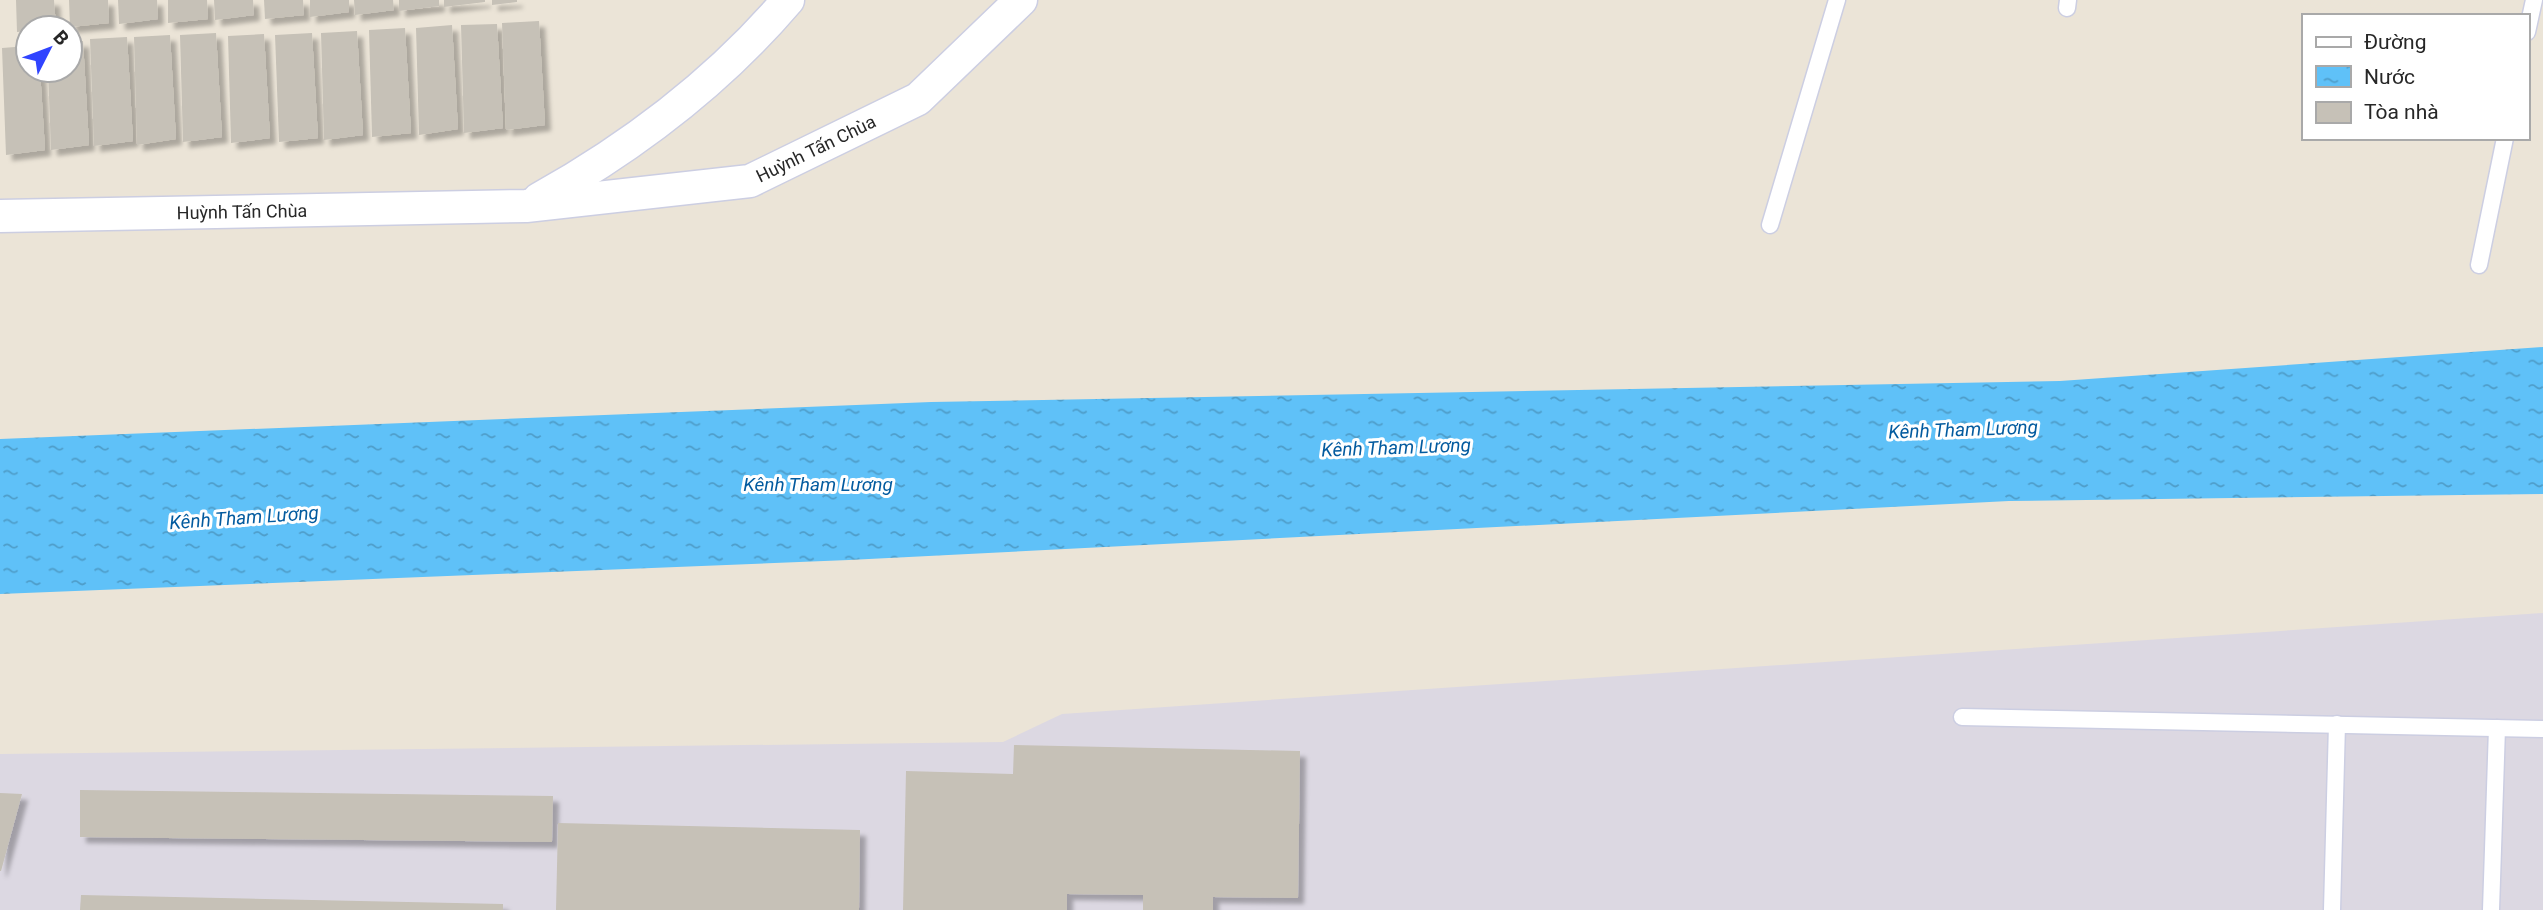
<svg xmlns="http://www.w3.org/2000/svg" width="2543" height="910" viewBox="0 0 2543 910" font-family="Roboto,sans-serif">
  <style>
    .industrial { fill: #dcd8e2 }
    .water { fill: url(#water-ripples) }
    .building { fill: #c6c1b7; filter: url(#shadow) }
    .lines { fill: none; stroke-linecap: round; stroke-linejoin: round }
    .service-casing { stroke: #cccee2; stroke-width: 19 }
    .minor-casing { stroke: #cccee2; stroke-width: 35 }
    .service { stroke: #fff; stroke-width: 16 }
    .minor { stroke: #fff; stroke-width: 32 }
    .labels { text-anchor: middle; stroke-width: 6; stroke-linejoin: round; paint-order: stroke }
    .street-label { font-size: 18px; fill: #272727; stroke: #fff }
    .water-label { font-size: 19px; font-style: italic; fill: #035b9f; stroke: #fff }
  </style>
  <defs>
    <pattern id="water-ripples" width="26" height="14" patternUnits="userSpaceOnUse" patternTransform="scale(1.75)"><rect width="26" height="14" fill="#5fc1f8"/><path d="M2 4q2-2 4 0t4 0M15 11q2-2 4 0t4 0" fill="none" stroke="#4e9dc9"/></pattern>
    <filter id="shadow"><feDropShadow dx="6" dy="6" stdDeviation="2" flood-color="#0004"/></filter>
  </defs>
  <rect width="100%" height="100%" fill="#ebe4d7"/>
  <path class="industrial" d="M2543,613V910H0V754L1003,742L1062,714Z"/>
  <path class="water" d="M2543,347V494L2009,501L849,560L0,594V439L931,402L2060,381Z"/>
  <g class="building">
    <path d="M16,0H54L56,27L28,28V31L17,32Z"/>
    <path d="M69,0H108L109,23L70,27Z"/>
    <path d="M118,0H157L158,19L119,24Z"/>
    <path d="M168,0H207L208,19L168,23Z"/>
    <path d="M214,0H253L254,15L215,20Z"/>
    <path d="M264,0H303L304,15L265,19Z"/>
    <path d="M310,0H349V12L310,17Z"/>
    <path d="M354,0H393L394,10L355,15Z"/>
    <path d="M399,0H439V6L399,11Z"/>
    <path d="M444,0H485V2L444,7Z"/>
    <path d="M492,0H517V2L492,5Z"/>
    <path d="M539,21L545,125L506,130L502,23Z"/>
    <path d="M497,24L503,128L464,133L461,25Z"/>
    <path d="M452,25L458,129L419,135L416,28Z"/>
    <path d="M405,28L411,133L372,137L369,30Z"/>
    <path d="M357,31L363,135L324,140L321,33Z"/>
    <path d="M216,33L222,137L183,142L180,35Z"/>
    <path d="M312,33L318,138L279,142L275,35Z"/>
    <path d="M264,34L270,138L231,143L228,36Z"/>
    <path d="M170,35L176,139L137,145L134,37Z"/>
    <path d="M127,37L133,141L94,146L90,39Z"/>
    <path d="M83,41L89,145L51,150L48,70H70V42Z"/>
    <path d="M28,46V70H40L45,150L6,155L2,48Z"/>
    <path d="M1014,745L1300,751L1298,898L1213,897V910H1143V895L1067,894V910H903L906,771L1013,774Z"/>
    <path d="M80,790L553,796L552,842L80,837Z"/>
    <path d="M0,793L22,794L1,871H0Z"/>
    <path d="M558,823L860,830L859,910H556Z"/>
    <path d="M81,895L503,904V910H80Z"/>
  </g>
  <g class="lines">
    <defs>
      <g id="service">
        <path d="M2067,8L2068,0"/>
        <path d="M2527,32L2534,0"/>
        <path d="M1770,225L1837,0"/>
        <path d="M2479,265L2505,138"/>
        <path d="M1962,717L2543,729"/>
        <path d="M2332,910L2337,724"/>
        <path d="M2491,910L2497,728"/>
      </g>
      <g id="minor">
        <path d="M539,199C632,147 718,82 788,0"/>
        <path d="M0,216L526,206L750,181L918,99L1021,0"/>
      </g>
    </defs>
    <use href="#service" class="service-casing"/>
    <use href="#minor" class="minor-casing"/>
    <use href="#service" class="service"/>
    <use href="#minor" class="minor"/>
  </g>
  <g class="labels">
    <g class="street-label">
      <text transform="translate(816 149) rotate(-26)" y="6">Huỳnh Tấn Chùa</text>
      <text transform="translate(242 212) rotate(-1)" y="6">Huỳnh Tấn Chùa</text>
    </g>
    <g class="water-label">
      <text transform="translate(1963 429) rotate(-2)" y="7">Kênh Tham Lương</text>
      <text transform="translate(1396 447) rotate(-2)" y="7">Kênh Tham Lương</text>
      <text x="818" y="491">Kênh Tham Lương</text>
      <text transform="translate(244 517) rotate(-4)" y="7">Kênh Tham Lương</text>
    </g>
  </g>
  <rect x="2302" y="14" width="228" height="126" fill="#ffffff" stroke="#a9a9a9" stroke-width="2"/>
  <rect x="2316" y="37" width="35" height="10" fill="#ffffff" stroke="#a9a9a9" stroke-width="2"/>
  <text x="2364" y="49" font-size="21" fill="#272727">Đường</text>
  <rect x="2316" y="66" width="35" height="21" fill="url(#water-ripples)" stroke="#a9a9a9" stroke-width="2"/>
  <text x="2364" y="84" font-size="21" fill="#272727">Nước</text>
  <rect x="2316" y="102" width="35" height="21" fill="#c6c1b7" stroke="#a9a9a9" stroke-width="2"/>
  <text x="2364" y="119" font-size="21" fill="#272727">Tòa nhà</text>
  <g transform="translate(49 49) rotate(48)"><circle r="33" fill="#ffffff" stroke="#a9a9a9" stroke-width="2"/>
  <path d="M0-5L12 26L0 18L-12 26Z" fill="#3044ff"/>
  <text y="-10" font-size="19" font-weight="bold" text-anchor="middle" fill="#272727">B</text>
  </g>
</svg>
